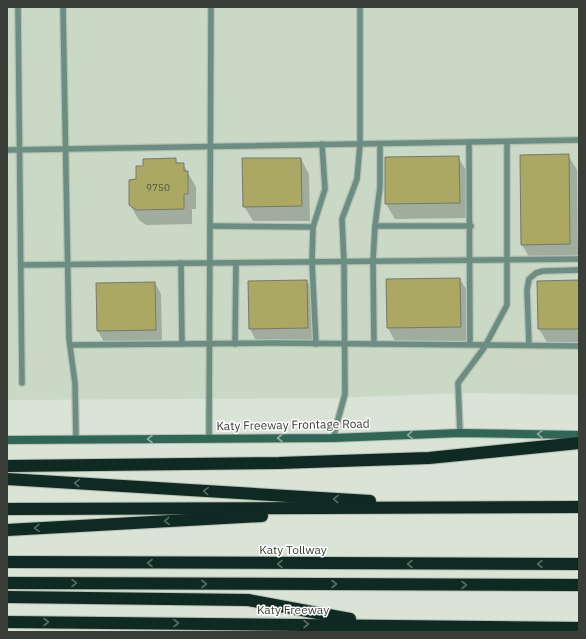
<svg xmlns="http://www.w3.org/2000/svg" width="586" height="639" viewBox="0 0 586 639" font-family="'IBM Plex Sans',sans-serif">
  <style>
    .built { fill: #c9d9c6 }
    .shadow { fill: #0003 }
    .building { fill: #aaa862; stroke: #78786a }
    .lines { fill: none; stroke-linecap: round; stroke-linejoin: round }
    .service-casing { stroke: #b6bfb3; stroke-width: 8 }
    .secondary-casing { stroke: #b6bfb3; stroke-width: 10 }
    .motorway-casing { stroke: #b6bfb3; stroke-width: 14 }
    .service { stroke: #6c8d82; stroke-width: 5.5 }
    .secondary { stroke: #306656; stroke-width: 8 }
    .motorway { stroke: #0f2a22; stroke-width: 12 }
    .oneway { stroke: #8daba2 }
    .oneway2 { stroke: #576a64 }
    .labels { text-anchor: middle; stroke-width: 3; stroke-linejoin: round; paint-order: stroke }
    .number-label { font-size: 10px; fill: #565843 }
    .street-label { font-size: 12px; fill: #3a3e39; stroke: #fff }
  </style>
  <rect width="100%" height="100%" fill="#d9e3d6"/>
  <path class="built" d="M7,7H579V395L460,393L332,398L7,400Z"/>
  <g class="shadow">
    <path d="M568,155L577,170L578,259L531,260L522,245Z"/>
    <path d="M458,157L467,172L468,218L395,219L386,204V158Z"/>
    <path d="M175,159L178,164H183L196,187V209H192V224L146,225L139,220L130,205L137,180L144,167Z"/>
    <path d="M301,159L309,174L310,221H253L244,206Z"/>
    <path d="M460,279L469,294V341L396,343L388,328Z"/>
    <path d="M307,281L315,296L316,343L258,344L250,329Z"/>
    <path d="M579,281V343L548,344L539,329L538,282Z"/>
    <path d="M155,283L161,294L162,341L104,342L98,331L97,284Z"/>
  </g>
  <g class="building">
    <path d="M569,154L570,244L521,245L520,155Z"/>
    <path d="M459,156L460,203L385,204V157Z"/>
    <path d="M176,158V163H184V171H188V194H184V209L136,210L129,205V180L136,179V166H143V159Z"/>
    <path d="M242,158H301L302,206L243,207Z"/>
    <path d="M460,278L461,327L387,328L386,279Z"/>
    <path d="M307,280L308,328L249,329L248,281Z"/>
    <path d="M579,280V329H538L537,281Z"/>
    <path d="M155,282L156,330L97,331L96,283Z"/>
  </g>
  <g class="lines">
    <defs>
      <g id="service">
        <path d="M18,7L22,383"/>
        <path d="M63,7L69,339L75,383L76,439"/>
        <path d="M469,142L470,344"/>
        <path d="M7,150L579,140"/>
        <path d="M210,226L313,227L312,262L316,344"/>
        <path d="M375,226H471"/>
        <path d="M313,227L325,189L322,144"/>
        <path d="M181,263L182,344"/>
        <path d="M21,265L579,259"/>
        <path d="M235,344L236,263"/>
        <path d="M374,344L373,261L375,226L380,187V144"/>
        <path d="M70,345L272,343L579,346"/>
        <path d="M529,345L527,290L529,279L536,273L543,271L579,270"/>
        <path d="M460,433L458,383L484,348L507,305V142"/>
        <path d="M209,438L211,7"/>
        <path d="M333,438L345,394L344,262L342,219L357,179L360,144V7"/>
      </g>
      <path id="secondary" d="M7,440L333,438L460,433L579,435"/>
      <g id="motorway">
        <path d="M7,466L279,463L429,458L579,443"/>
        <path d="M7,479L370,501"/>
        <path d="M7,509L579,507"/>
        <path d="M7,530L262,516"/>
        <path d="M7,562L579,564"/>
        <path d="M7,583L579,585"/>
        <path d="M7,597L248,600L350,619"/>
        <path d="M7,622L579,628"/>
      </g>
    </defs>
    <use href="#service" class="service-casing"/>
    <use href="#secondary" class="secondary-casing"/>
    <use href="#motorway" class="motorway-casing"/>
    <use href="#service" class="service"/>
    <use href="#secondary" class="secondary"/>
    <use href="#motorway" class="motorway"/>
  </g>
  <defs><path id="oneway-chevron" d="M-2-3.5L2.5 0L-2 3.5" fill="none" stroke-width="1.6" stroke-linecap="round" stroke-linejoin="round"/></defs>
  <g class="oneway">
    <use href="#oneway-chevron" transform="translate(540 434) rotate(-179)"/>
    <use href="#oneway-chevron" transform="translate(410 435) rotate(178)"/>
    <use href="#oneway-chevron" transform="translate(280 438) rotate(180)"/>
    <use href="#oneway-chevron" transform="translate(150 439) rotate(180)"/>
  </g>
  <g class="oneway2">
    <use href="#oneway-chevron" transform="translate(77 483) rotate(-177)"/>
    <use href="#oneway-chevron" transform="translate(206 491) rotate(-177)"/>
    <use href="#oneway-chevron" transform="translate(336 499) rotate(-177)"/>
    <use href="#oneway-chevron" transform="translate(167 521) rotate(177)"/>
    <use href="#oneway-chevron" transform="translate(37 528) rotate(177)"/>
    <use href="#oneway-chevron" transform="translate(150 563) rotate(-180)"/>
    <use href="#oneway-chevron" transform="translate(280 564) rotate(-180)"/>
    <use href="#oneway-chevron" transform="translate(410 564) rotate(-180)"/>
    <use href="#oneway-chevron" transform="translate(540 564) rotate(180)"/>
    <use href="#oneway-chevron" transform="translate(74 583)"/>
    <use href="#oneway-chevron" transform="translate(204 584)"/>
    <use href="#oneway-chevron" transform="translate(334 584)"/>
    <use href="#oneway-chevron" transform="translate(464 585)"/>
    <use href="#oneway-chevron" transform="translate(46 622)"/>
    <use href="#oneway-chevron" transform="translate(176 623)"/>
    <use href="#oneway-chevron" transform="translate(306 624)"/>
  </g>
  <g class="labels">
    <g class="number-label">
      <text x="158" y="191">9750</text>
    </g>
    <g class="street-label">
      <text transform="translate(293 425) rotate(-1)" y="4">Katy Freeway Frontage Road</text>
      <text x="293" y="554">Katy Tollway</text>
      <text x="293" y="614">Katy Freeway</text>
    </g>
  </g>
  <rect width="586" height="639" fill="none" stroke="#3a3e39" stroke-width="16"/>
</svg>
